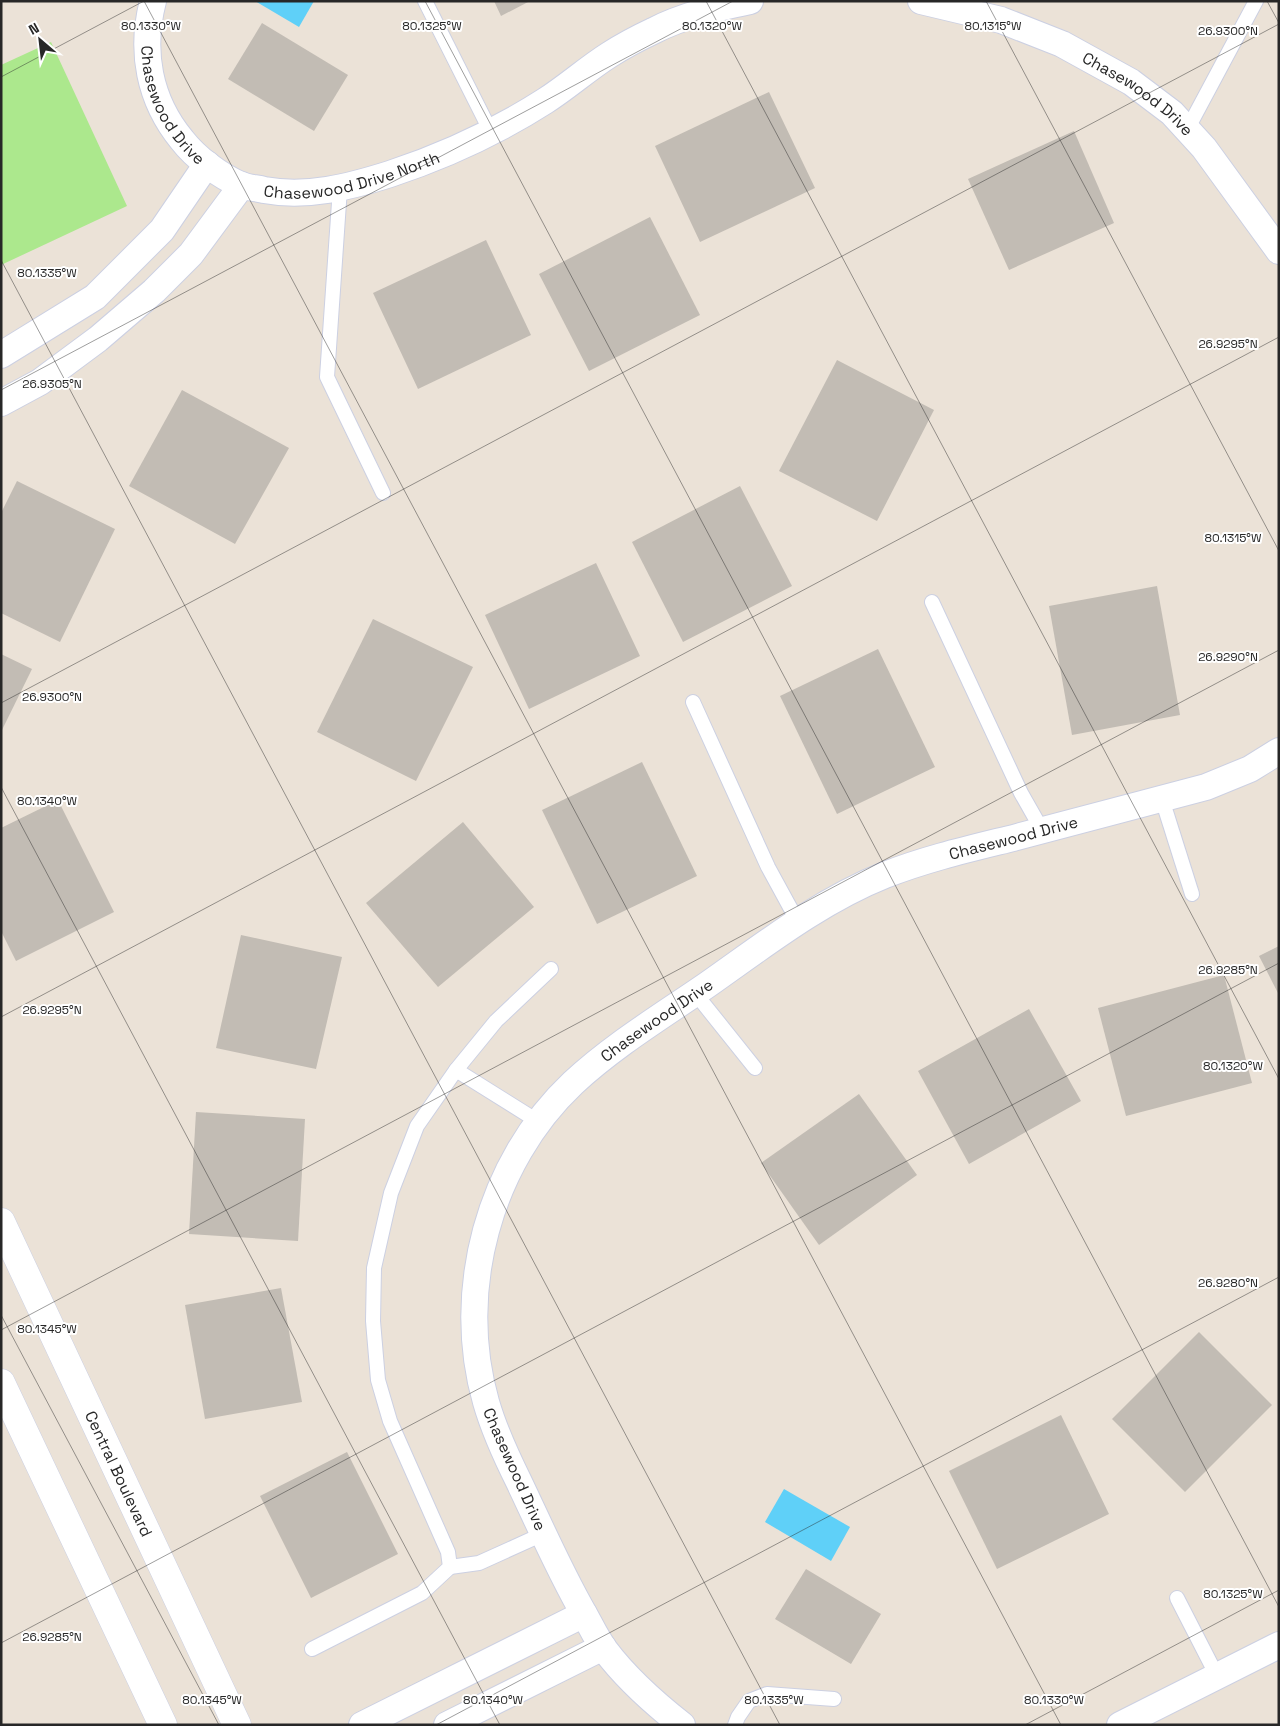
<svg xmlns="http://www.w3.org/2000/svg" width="1280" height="1726" viewBox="0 0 1280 1726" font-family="'Space Grotesk',sans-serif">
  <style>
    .green { fill: #ace88d }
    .water { fill: #5fd0f8 }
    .building { fill: #c2bcb4 }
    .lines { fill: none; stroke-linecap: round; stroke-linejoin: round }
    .lane-casing { stroke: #ccd0e2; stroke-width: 16 }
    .street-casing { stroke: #ccd0e2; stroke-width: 28 }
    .secondary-casing { stroke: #ccd0e2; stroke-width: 29 }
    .lane { stroke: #fff; stroke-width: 14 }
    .street { stroke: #fff; stroke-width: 26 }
    .secondary { stroke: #fff; stroke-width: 28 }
    .ticks { fill: none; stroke: #272727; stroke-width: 1; stroke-opacity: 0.45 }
    .labels { text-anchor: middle; stroke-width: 4; stroke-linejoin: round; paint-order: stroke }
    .street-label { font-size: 16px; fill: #272727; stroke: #fff }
    .ticks-label { font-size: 12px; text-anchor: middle; fill: #272727; stroke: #fff; stroke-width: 4; stroke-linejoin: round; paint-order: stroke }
  </style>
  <rect width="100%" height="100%" fill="#ebe2d7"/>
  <path class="green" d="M51,42L127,206L1,265V65Z"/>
  <g class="water">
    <path d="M255,1H314L299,27Z"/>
    <path d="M784,1489L850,1527L831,1561L765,1522Z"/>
  </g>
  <g class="building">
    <path d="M494,1H530L501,16Z"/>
    <path d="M262,23L348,75L314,131L228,79Z"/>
    <path d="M769,92L815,188L700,242L655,146Z"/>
    <path d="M1074,131L1114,223L1009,270L968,179Z"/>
    <path d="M650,217L700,315L589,371L539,274Z"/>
    <path d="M486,240L531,335L418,389L373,293Z"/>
    <path d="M837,360L934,410L877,521L779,471Z"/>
    <path d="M182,390L289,448L235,544L129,486Z"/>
    <path d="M17,481L115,529L60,642L1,613V513Z"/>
    <path d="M740,486L792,586L683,642L632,542Z"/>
    <path d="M596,563L640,656L529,709L485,615Z"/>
    <path d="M1157,586L1180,715L1072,735L1049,606Z"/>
    <path d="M373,619L473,667L416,781L317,732Z"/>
    <path d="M878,649L935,767L837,814L780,696Z"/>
    <path d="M1,654L32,669L1,732Z"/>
    <path d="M642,762L697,876L597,924L542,810Z"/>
    <path d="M58,800L114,912L16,961L1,931V828Z"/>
    <path d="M463,822L534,907L438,987L366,903Z"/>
    <path d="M241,935L342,957L316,1069L216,1048Z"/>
    <path d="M1279,946V995L1259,956Z"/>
    <path d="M1224,975L1252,1083L1126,1116L1098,1008Z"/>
    <path d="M1029,1009L1081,1101L969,1164L918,1071Z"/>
    <path d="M859,1094L917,1175L819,1245L761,1163Z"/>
    <path d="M196,1112L305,1119L298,1241L189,1234Z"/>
    <path d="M281,1288L302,1402L205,1419L185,1305Z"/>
    <path d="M1199,1332L1272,1405L1185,1492L1112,1419Z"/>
    <path d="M1061,1415L1109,1514L997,1569L949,1471Z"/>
    <path d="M347,1452L398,1554L311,1598L260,1496Z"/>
    <path d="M806,1569L881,1614L851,1664L775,1619Z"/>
  </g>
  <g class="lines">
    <defs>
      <g id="lane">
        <path d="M425,1L491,132"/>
        <path d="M1187,130L1256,1"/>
        <path d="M340,188L327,377L383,493"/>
        <path d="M932,602L1021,793L1042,830"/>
        <path d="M693,702L768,867L798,922"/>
        <path d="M1162,799L1192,894"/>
        <path d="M695,993L755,1068"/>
        <path d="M456,1070L539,1122"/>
        <path d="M450,1567L479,1563L543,1534"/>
        <path d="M1177,1598L1217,1676"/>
        <path d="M312,1649L422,1593L450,1567L448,1552L390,1421L378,1380L373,1321L374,1268L391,1193L417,1126L456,1070L496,1021L551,969"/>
        <path d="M735,1725L738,1717L749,1701L767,1694L834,1699"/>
      </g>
      <g id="street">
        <path id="s1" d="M153,1C140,51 149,100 182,140C196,158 220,176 241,185C248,188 257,188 264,190C307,198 349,187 390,174C447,155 495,133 545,101C567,87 587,69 609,55C623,46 638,38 653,31C684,15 717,8 750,1"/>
        <path id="s2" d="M921,1L1001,20L1062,44L1131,82L1172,113L1204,148L1279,251"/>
        <path d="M1,355L95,297L162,230L207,164"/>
        <path d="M1,403L40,382L98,339L154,291L191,254L242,185"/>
        <path d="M362,1725L584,1614"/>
        <path d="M447,1725L603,1647"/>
        <path id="s3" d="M682,1725C654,1703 626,1678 605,1650C596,1638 590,1624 583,1612C559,1570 540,1526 519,1482C506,1456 494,1430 486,1402C454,1291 489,1162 573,1083C614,1045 662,1016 707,985C764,945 820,901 885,875C928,858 973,848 1017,837C1080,820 1143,804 1206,787L1250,769L1279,751"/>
        <path d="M1120,1725L1279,1645"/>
      </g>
      <g id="secondary">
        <path id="s4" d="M1,1222L237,1725"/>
        <path d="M1,1383L163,1725"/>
      </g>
    </defs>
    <use href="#lane" class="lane-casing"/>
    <use href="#street" class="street-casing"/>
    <use href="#secondary" class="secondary-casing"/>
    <use href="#lane" class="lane"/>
    <use href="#street" class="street"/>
    <use href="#secondary" class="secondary"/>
  </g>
  <path class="ticks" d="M144,1L1061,1725M425,1L1279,1607M706,1L1279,1079M986,1L1279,551M1267,1L1279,23M1,77L144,1M1,260L780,1725M1,390L733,1M1,703L1279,24M1,787L500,1725M1,1017L1279,337M1,1315L219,1725M1,1330L1279,650M1,1643L1279,963M436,1725L1279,1277M1025,1725L1279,1590"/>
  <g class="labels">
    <g class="street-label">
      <text dy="6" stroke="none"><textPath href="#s2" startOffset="239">Chasewood Drive</textPath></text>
      <text dy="6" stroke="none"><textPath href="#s1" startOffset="111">Chasewood Drive</textPath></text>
      <text dy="6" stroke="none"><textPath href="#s1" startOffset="336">Chasewood Drive North</textPath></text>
      <text dy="6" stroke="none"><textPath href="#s3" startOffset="1240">Chasewood Drive</textPath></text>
      <text dy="6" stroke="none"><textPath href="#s3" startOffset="835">Chasewood Drive</textPath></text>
      <text transform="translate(515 1469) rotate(66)" y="6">Chasewood Drive</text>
      <text dy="6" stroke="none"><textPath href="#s4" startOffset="278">Central Boulevard</textPath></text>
    </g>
  </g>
  <g class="ticks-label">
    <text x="151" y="30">80.1330°W</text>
    <text x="432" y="30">80.1325°W</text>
    <text x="712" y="30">80.1320°W</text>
    <text x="993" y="30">80.1315°W</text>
    <text x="1228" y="35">26.9300°N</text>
    <text x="47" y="277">80.1335°W</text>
    <text x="1228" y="348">26.9295°N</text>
    <text x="52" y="388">26.9305°N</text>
    <text x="1233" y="542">80.1315°W</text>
    <text x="1228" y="661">26.9290°N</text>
    <text x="52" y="701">26.9300°N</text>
    <text x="47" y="805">80.1340°W</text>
    <text x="1228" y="974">26.9285°N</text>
    <text x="52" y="1014">26.9295°N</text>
    <text x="1233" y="1070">80.1320°W</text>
    <text x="1228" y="1287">26.9280°N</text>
    <text x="47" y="1333">80.1345°W</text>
    <text x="1233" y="1598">80.1325°W</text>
    <text x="52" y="1641">26.9285°N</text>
    <text x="212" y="1704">80.1345°W</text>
    <text x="493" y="1704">80.1340°W</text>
    <text x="774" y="1704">80.1335°W</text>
    <text x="1054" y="1704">80.1330°W</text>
  </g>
  <rect width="1280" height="1726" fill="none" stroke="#272727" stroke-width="5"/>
  <g transform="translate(40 40) rotate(332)" stroke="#ffffff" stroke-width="4" paint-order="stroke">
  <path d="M0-4L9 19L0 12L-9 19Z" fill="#272727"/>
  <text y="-8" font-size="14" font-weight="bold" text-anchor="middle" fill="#272727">N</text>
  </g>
</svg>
